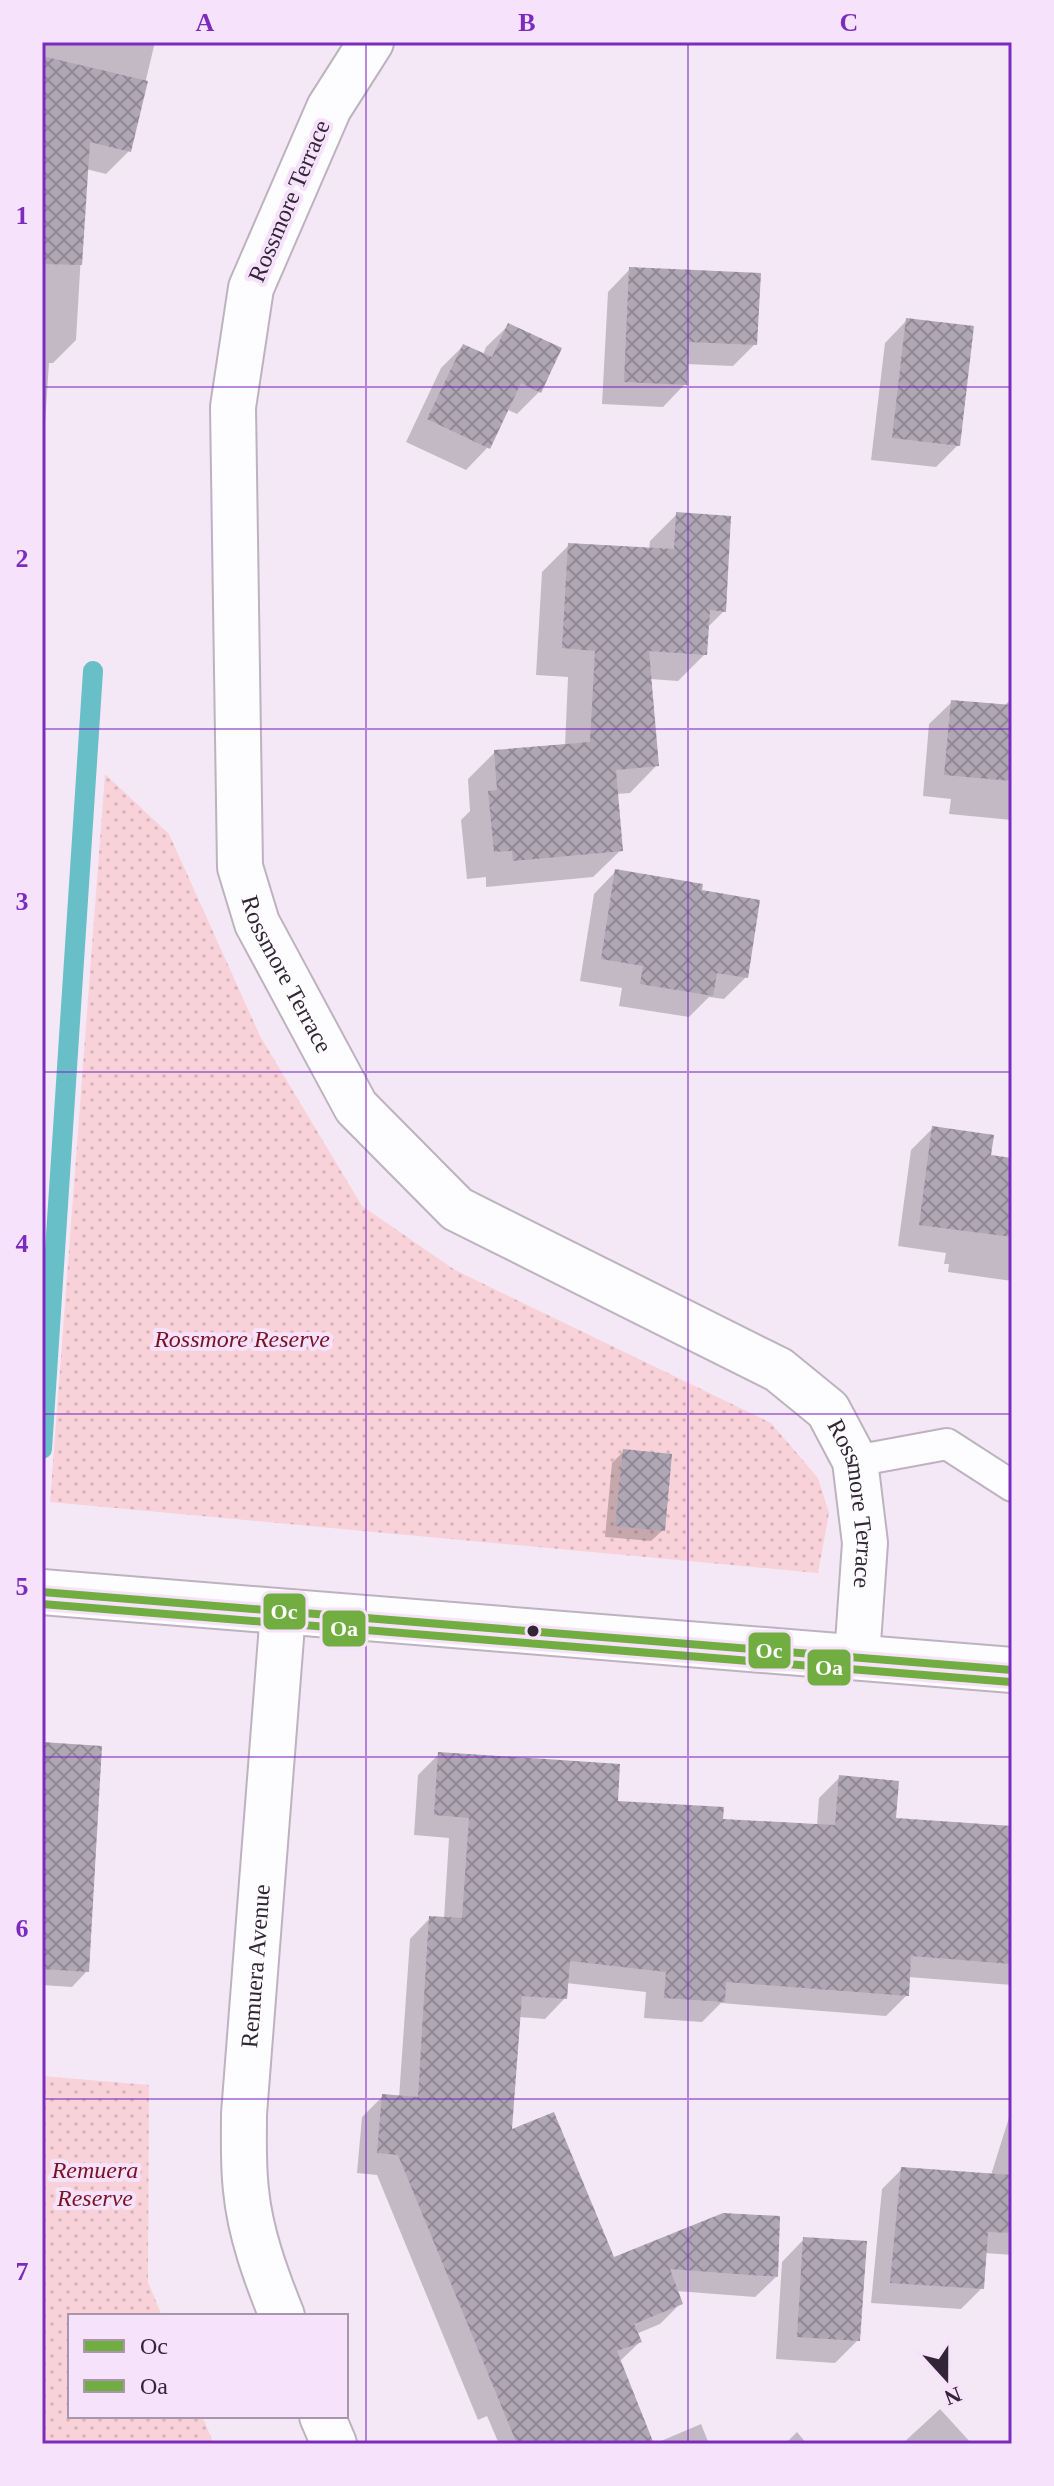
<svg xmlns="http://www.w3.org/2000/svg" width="1054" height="2486" viewBox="0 0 1054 2486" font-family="Georgia,serif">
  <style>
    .park { fill: url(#park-dots) }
    .shadow { fill: #0003 }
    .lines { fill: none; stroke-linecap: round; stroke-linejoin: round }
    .stream { stroke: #69bfc7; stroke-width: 20 }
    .building { fill: url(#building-cross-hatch) }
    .lane-casing { stroke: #bdb2bf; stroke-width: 34 }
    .street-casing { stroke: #bdb2bf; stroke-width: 48 }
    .secondary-casing { stroke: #bdb2bf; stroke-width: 48 }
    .lane { stroke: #fdfcfe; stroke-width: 30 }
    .street { stroke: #fdfcfe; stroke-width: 44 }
    .secondary { stroke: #fdfcfe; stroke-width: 44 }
    .bus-1-casing { stroke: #f7e2fc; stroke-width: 14 }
    .bus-2-casing { stroke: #f7e2fc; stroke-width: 14 }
    .bus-1 { stroke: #72ad42; stroke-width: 8 }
    .bus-2 { stroke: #72ad42; stroke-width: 8 }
    .grid { fill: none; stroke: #7b2cbf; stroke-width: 2; stroke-opacity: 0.55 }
    .bus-dot { fill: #322535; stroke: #f7e2fc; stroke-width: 3 }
    .labels { text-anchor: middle; stroke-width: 8; stroke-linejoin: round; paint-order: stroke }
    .street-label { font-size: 24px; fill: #322535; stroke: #f7e2fc }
    .park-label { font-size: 24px; font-style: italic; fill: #791221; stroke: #f7e2fc }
    .line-badge { stroke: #f7e2fc; stroke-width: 3 }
    .badge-label { font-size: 22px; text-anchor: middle; font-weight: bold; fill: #fff }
    .neatline { fill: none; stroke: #7b2cbf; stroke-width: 3 }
    .grid-label { font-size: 26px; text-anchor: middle; font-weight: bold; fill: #7b2cbf }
  </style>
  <defs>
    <pattern id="park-dots" width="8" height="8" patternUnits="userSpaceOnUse" patternTransform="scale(2)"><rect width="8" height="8" fill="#f8d2d8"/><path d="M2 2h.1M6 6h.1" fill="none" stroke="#d5b4ba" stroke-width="1.8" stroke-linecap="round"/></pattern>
    <pattern id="building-cross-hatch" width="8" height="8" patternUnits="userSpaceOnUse" patternTransform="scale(2)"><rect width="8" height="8" fill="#b0a7b6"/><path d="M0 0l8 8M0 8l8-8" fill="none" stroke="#908895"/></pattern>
  </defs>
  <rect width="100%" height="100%" fill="#f4e8f6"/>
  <g class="park">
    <path d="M105,774L169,834L260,1036L362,1206L455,1270L771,1423L818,1478L829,1513L818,1573L50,1502Z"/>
    <path d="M42,2076L149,2085L148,2282L162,2316H70V2416H202L214,2444H42Z"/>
  </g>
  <g class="shadow">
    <path d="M42,42H155L129,151L106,174L86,169L76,340L53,363H49L42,470Z"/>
    <path d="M630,269L755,344L733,366L686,364L685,384L663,407L602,404L608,292Z"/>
    <path d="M907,320L958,445L936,467L871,460L885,343Z"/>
    <path d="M509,325L539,392L517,414L506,409L488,447L466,470L406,442L441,368L463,346L483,355L486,347Z"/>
    <path d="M677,514L724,611L707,628L705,654L678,681L650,679L657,765L630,793L616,794L621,850L593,877L486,887V877L467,879L461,820L470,811L468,779L495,752L565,746L568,677L536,675L542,572L569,545L649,550L650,541Z"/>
    <path d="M1012,698V820L949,814L951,799L923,796L929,724L952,702L1004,706Z"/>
    <path d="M616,871L700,892L746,977L724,999L709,997L689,1017L619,1006L622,988L580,981L594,894Z"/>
    <path d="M933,1128L989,1157L1012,1160V1281L948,1272L949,1264H944L946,1253L898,1246L911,1150Z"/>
    <path d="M624,1451L663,1530L651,1541L605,1537L612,1463Z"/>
    <path d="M42,1704H45L43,1744L87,1971L72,1987L42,1985Z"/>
    <path d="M439,1754L616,1803L720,1820L817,1826L819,1798L840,1777L894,1820L1012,1828V1985L908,1977L907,1995L886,2016L721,2003L702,2022L644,2018L646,1992L566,1983L565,1998L545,2019L519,2017L510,2132L613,2260L776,2277L755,2297L676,2291L681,2303L660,2324L636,2334L640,2342L619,2362L652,2444H499L487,2416L478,2420L377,2175L357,2173L362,2117L383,2096L399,2098L410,1939L430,1918L444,1919L449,1838L414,1835L418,1775Z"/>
    <path d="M1012,2108V2255L985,2253L982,2288L961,2309L871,2303L882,2189L902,2169L991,2175Z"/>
    <path d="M804,2239L858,2340L835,2363L776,2359L782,2262Z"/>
    <path d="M940,2409L972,2444H902Z"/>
    <path d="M701,2424L709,2444H654Z"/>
    <path d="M797,2432L807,2444H785Z"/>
  </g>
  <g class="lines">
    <path class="stream" d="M42,1449L93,671"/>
  </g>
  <g class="building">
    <path d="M42,56L148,81L131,152L90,142L82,265L42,264Z"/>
    <path d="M629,267L761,273L757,345L689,342L687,385L624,382Z"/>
    <path d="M906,318L974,326L960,446L892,438Z"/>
    <path d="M508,323L562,348L541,393L521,383L490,449L427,419L463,344L492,357Z"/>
    <path d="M676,512L731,516L726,612L710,610L707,655L649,651L659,766L616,770L623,851L513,861L512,851L494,852L488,791L497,790L494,750L590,742L595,651L562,648L568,543L674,549Z"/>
    <path d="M951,700L1012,705V781L944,775Z"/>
    <path d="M615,869L703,884L702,890L760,900L748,978L717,973L713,996L640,984L643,966L601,959Z"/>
    <path d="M932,1126L994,1135L991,1155L1012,1158V1237L919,1225Z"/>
    <path d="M623,1449L672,1454L665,1531L615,1526Z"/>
    <path d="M42,1742L102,1746L89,1972L42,1969Z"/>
    <path d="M438,1752L620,1764L618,1801L724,1807L723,1819L835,1825L839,1775L899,1781L896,1818L1012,1826V1964L911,1956L909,1996L726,1982L725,2002L664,1998L666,1972L570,1961L567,1999L522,1996L512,2129L554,2112L614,2257L723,2213L780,2216L778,2277L670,2269L683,2304L634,2324L642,2342L617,2351L654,2444H517L398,2155L377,2153L382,2094L418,2097L429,1916L462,1918L469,1818L434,1815Z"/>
    <path d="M901,2167L1012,2175V2233L988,2232L984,2289L890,2283Z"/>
    <path d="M803,2237L867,2241L860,2341L797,2337Z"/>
  </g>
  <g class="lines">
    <defs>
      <path id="lane" d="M855,1461L947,1444L1012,1486"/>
      <g id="street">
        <path id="s1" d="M371,42L329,108L251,288L233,407L240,867L257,923L356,1107L457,1209L779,1370L828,1410L855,1461L865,1543L857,1657"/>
        <path id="s2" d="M282,2316C266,2276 250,2233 246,2190C243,2165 244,2139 244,2114L283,1612"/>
        <path d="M322,2416L334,2444"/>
      </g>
      <path id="secondary" d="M42,1592L1012,1670"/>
    </defs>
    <use href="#lane" class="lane-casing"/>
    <use href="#street" class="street-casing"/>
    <use href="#secondary" class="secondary-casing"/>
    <use href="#lane" class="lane"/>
    <use href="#street" class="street"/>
    <use href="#secondary" class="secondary"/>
    <defs>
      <path id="bus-1" d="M42,1592L1012,1670"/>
      <path id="bus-2" d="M42,1604L1011,1682"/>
    </defs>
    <use href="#bus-1" class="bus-1-casing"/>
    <use href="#bus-2" class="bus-2-casing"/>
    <use href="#bus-1" class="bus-1"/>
    <use href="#bus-2" class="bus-2"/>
  </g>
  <path class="grid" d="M366,42V2444M688,42V2444M42,387H1012M42,729H1012M42,1072H1012M42,1414H1012M42,1757H1012M42,2099H1012"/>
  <circle class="bus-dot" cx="533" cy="1631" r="7"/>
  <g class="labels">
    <g class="street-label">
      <text transform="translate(289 201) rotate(-67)" y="8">Rossmore Terrace</text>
      <text dy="8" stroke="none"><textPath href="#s1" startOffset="972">Rossmore Terrace</textPath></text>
      <text dy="8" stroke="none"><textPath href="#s1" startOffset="1788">Rossmore Terrace</textPath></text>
      <text dy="8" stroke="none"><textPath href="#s2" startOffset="356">Remuera Avenue</textPath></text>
    </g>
    <g class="park-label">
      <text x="242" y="1347">Rossmore Reserve</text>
      <text x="95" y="2178">Remuera<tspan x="95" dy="28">Reserve</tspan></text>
    </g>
  </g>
  <g class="line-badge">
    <rect x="262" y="1592" width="45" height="39" rx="8" fill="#72ad42"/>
    <rect x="321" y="1609" width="46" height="39" rx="8" fill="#72ad42"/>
    <rect x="747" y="1631" width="45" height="39" rx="8" fill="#72ad42"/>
    <rect x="806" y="1648" width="46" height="39" rx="8" fill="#72ad42"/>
  </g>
  <g class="badge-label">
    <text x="284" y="1619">Oc</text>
    <text x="344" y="1636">Oa</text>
    <text x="769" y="1658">Oc</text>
    <text x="829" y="1675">Oa</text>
  </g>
  <rect width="1054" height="2486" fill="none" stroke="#f7e2fc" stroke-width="88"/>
  <rect x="68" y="2314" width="280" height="104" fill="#f7e2fc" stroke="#a896ac" stroke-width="2"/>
  <rect x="84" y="2340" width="40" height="12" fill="#72ad42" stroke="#a896ac" stroke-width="2"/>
  <text x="140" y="2354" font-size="24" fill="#322535">Oc</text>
  <rect x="84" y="2380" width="40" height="12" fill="#72ad42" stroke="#a896ac" stroke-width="2"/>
  <text x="140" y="2394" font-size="24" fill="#322535">Oa</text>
  <g transform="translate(946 2378) rotate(159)" stroke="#f7e2fc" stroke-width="6" paint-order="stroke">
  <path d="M0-6L14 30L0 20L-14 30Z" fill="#322535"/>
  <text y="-12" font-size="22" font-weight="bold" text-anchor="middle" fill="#322535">N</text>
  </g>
  <rect x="44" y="44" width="966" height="2398" class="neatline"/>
  <g class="grid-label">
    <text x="205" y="31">A</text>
    <text x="527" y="31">B</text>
    <text x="849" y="31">C</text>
    <text x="22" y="224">1</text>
    <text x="22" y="567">2</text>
    <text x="22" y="910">3</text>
    <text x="22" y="1252">4</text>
    <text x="22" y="1595">5</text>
    <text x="22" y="1937">6</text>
    <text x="22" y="2280">7</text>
  </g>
</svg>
